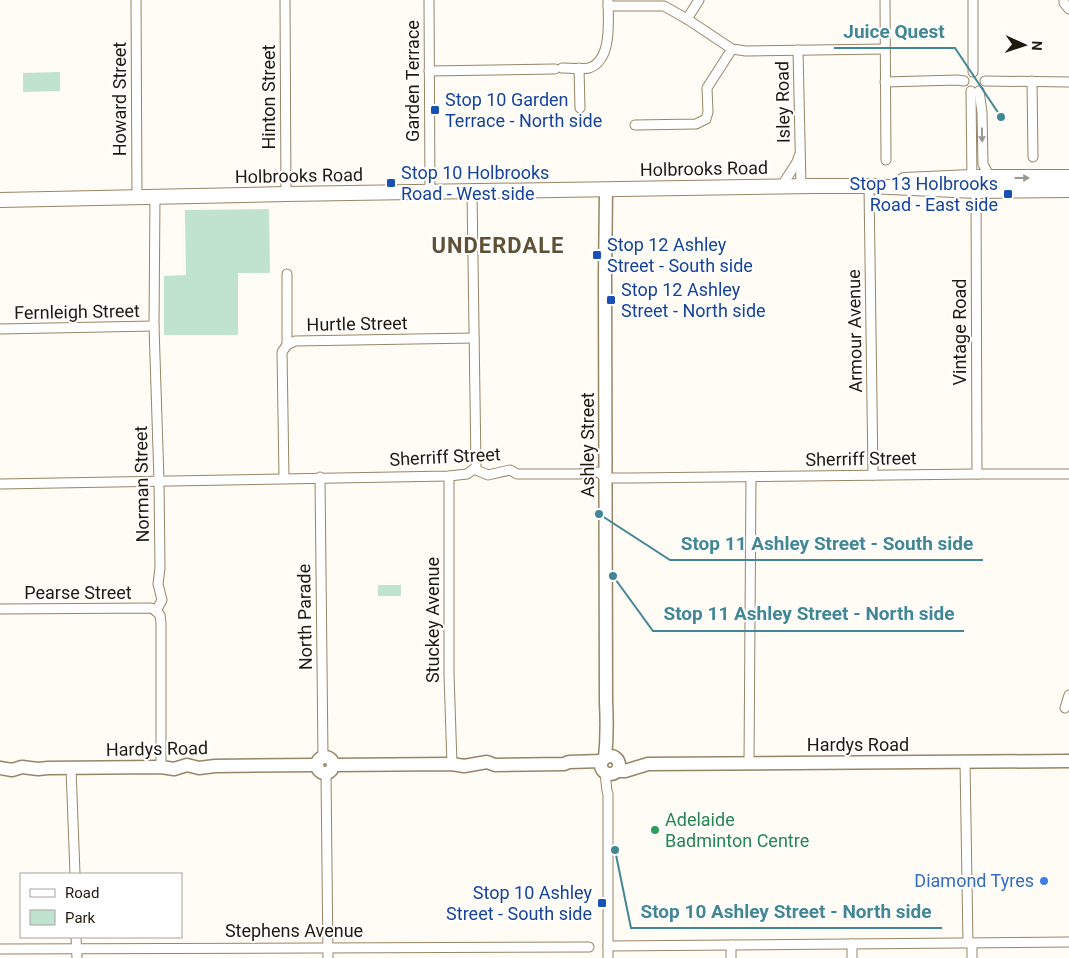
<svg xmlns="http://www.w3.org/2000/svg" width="1069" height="958" viewBox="0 0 1069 958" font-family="Roboto,sans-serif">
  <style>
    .green { fill: #c0e3cf }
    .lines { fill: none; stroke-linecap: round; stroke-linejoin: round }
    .street-casing { stroke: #978567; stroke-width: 11 }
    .secondary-casing { stroke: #978567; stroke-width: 15 }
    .primary-casing { stroke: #978567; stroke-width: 16 }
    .street { stroke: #fff; stroke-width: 9 }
    .secondary { stroke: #fff; stroke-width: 12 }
    .primary { stroke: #fff; stroke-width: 14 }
    .oneway { fill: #9b9892 }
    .transit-dot { fill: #1a4fb4; stroke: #fff; stroke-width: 2 }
    .leisure-dot { fill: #2e9e5b; stroke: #fff; stroke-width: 2 }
    .shop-dot { fill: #3f7fe0; stroke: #fff; stroke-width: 2 }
    .labels { text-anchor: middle; stroke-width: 4; stroke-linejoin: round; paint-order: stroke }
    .street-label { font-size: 18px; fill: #20190d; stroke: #fff }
    .transit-label { font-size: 18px; fill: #164399; stroke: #fff; text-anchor: start }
    .leisure-label { font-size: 18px; fill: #27864d; stroke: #fff; text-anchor: start }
    .shop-label { font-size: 18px; fill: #366cbe; stroke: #fff; text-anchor: end }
    .district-label { font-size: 22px; font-weight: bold; letter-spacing: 1px; fill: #615035; stroke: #fff }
    .leader { fill: none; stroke: #438795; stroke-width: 2 }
    .callout-dot { fill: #438795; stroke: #fff; stroke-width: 2 }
    .callout-label { font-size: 19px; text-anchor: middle; font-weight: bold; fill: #438795; stroke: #fff; stroke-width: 4; stroke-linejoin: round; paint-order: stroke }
  </style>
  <rect width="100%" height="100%" fill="#fffbf5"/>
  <g class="green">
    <path d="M60,72V91L23,92V73Z"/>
    <path d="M269,209L270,273H238V335H164V276L186,275L185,210Z"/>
    <rect x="378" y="585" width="23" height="11"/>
  </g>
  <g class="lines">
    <defs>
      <g id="street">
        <path d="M136,0L137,198"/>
        <path d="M285,0L286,194"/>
        <path d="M429,0L430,192"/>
        <path d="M885,0L886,160"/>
        <path d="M973,0V72"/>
        <path d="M1064,0V3L1069,9"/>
        <path d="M608,6H664L687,19L732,49L746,51L884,49"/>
        <path d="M687,19L699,0"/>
        <path d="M798,50L801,186"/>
        <path d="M562,68C568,68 584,69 589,68C613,60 608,19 608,0"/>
        <path d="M579,68L580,108"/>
        <path d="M429,71L555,69"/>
        <path d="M985,81L1069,82"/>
        <path d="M1032,81L1033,157"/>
        <path d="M885,82L957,80L964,81"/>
        <path d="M971,91L972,181"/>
        <path d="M979,91L982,112L983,164L990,178"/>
        <path d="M635,125L696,124L706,119L708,112L707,88L732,49"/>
        <path d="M869,186L873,475"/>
        <path d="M781,187L797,162L799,156"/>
        <path d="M976,191L977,474"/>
        <path d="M472,192L476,466L474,469"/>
        <path d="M155,197L154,326L159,481L160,568L158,584L162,600L156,611"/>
        <path d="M287,274V345"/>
        <path d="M0,329L154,326"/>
        <path d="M474,469L488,475L510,470L517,474H579L598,472L606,478H631L977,474H1069"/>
        <path d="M449,476V674L452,764"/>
        <path d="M320,477L323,757"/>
        <path d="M284,478L282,352L287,345L295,341L474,338"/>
        <path d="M0,484L449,476L467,474L474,469"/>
        <path d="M0,609L151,608L156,611"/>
        <path d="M156,611L160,615L161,623V767"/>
        <path d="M1065,708L1069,695"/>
        <path d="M965,762L968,943"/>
        <path d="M749,763L751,477"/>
        <path d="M71,768L75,874"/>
        <path d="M605,773L607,791L608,794V958"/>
        <path d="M326,774L328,958"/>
        <path d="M76,937L77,958"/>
        <path d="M972,943V958"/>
        <path d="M852,944V958"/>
        <path d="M731,945V958"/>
        <path d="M608,946L1069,942"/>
        <path d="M0,949L589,947"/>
      </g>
      <g id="secondary">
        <circle cx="610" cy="765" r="9"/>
        <circle cx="325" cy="765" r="8"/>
        <path d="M605,758C607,739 607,721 606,702L605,278L606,190"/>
        <path d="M333,765L452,764L464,766L487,762L495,765L564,764L569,762L602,761"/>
        <path d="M0,768L12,770L22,767L38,769L48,768L161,767L174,769L187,765L199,768L215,766L316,765"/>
        <path d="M617,771H625L648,764L1069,761"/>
      </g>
      <g id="primary">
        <path d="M904,180L972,177H1069"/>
        <path d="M0,200L286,194L813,186H869L976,191L1069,190"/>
      </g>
    </defs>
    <use href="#street" class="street-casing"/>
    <use href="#secondary" class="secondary-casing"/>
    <use href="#primary" class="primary-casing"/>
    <use href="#street" class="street"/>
    <use href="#secondary" class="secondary"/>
    <use href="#primary" class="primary"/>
  </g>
  <defs><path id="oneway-solid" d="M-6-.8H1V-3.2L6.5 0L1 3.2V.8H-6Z" transform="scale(1.25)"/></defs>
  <g class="oneway">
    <use href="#oneway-solid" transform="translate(982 135) rotate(89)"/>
    <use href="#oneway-solid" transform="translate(1022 178)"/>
  </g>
  <g class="transit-dot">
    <rect x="430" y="105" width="10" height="10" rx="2.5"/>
    <rect x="386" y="178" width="10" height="10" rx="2.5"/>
    <rect x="1003" y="189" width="10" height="10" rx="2.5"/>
    <rect x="592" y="250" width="10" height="10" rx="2.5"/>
    <rect x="606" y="295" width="10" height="10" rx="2.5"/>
    <rect x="597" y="898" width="10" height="10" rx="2.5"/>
  </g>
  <circle class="leisure-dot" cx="655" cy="830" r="5"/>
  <circle class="shop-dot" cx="1044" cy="881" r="5"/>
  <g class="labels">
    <g class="street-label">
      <text transform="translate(413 81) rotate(-90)" y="6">Garden Terrace</text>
      <text transform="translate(269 97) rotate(-90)" y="6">Hinton Street</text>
      <text transform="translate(120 99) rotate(-90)" y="6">Howard Street</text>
      <text transform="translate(783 102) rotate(-91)" y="6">Isley Road</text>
      <text transform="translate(704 169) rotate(-1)" y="6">Holbrooks Road</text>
      <text transform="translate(299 176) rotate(-1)" y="6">Holbrooks Road</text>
      <text transform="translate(77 312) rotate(-1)" y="6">Fernleigh Street</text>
      <text transform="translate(357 324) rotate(-1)" y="6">Hurtle Street</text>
      <text transform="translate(855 331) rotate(-91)" y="6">Armour Avenue</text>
      <text transform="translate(960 332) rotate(-90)" y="6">Vintage Road</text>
      <text transform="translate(588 445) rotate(-90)" y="6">Ashley Street</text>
      <text transform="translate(445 457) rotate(-3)" y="6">Sherriff Street</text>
      <text transform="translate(861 459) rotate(-1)" y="6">Sherriff Street</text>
      <text transform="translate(142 484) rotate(-91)" y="6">Norman Street</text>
      <text x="78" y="599">Pearse Street</text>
      <text transform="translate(305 617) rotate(-91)" y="6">North Parade</text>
      <text transform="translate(433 620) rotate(-90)" y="6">Stuckey Avenue</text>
      <text x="858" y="751">Hardys Road</text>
      <text transform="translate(157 749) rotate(-1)" y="6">Hardys Road</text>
      <text x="294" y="937">Stephens Avenue</text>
    </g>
    <g class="transit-label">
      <text x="445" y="106">Stop 10 Garden<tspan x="445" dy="21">Terrace - North side</tspan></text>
      <text x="401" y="179">Stop 10 Holbrooks<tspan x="401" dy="21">Road - West side</tspan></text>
      <text x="998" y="190" text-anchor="end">Stop 13 Holbrooks<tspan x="998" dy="21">Road - East side</tspan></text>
      <text x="607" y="251">Stop 12 Ashley<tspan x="607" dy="21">Street - South side</tspan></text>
      <text x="621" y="296">Stop 12 Ashley<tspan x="621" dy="21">Street - North side</tspan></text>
      <text x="592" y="899" text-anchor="end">Stop 10 Ashley<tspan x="592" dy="21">Street - South side</tspan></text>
    </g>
    <g class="leisure-label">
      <text x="665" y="826">Adelaide<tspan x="665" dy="21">Badminton Centre</tspan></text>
    </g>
    <g class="shop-label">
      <text x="1034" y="887">Diamond Tyres</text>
    </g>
    <g class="district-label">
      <text x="498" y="253">UNDERDALE</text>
    </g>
  </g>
  <path class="leader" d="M1001 117L955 48H834M599 514L670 560H983M613 576L653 631H964M615 850L631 928H942"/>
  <g class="callout-dot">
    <circle cx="1001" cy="117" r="5"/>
    <circle cx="599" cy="514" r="5"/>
    <circle cx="613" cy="576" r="5"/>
    <circle cx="615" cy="850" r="5"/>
  </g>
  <g class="callout-label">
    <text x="894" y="38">Juice Quest</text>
    <text x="827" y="550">Stop 11 Ashley Street - South side</text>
    <text x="809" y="620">Stop 11 Ashley Street - North side</text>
    <text x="786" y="918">Stop 10 Ashley Street - North side</text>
  </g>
  <rect x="20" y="873" width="162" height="65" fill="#ffffff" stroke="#a6a39e"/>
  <rect x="30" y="889" width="25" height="8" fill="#ffffff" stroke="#a6a39e"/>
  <text x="65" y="898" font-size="15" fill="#20190d">Road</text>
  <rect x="30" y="910" width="25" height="15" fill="#c0e3cf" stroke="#a6a39e"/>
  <text x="65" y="923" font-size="15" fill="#20190d">Park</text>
  <g transform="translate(1024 45) rotate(93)" stroke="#ffffff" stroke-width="4" paint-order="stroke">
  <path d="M0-4L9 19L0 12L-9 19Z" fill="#20190d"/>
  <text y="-8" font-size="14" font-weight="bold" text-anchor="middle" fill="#20190d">N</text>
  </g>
</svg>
